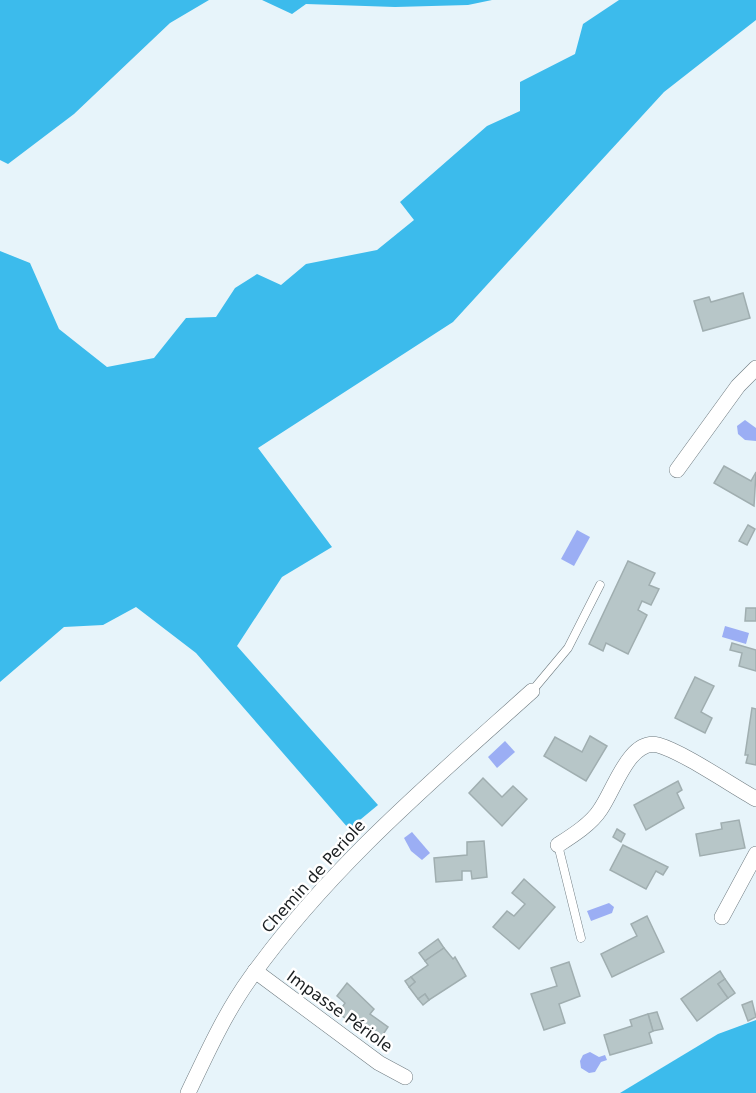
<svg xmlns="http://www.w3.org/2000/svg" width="756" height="1093" viewBox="0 0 756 1093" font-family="'DejaVu Sans',sans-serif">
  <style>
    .forest { fill: #3cbbec }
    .water { fill: #9baef4 }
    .building { fill: #b7c6c8; stroke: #a0aeb0; stroke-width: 1.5 }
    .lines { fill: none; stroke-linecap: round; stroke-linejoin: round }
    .lane-casing { stroke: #6f7b80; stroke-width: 9 }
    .street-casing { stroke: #6f7b80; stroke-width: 16 }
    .lane { stroke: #fff; stroke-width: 8 }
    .street { stroke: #fff; stroke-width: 15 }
    .labels { text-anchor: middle; stroke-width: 5; stroke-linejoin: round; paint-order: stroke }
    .street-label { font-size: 16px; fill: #1a1e20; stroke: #fff }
  </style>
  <rect width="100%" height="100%" fill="#e7f4fa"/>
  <g class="forest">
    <path d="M0,0H209L170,23L74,114L8,164L0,160Z"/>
    <path d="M262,0H492L468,5L395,7L306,4L292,14Z"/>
    <path d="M619,0H756V20L664,92L453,322L258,448L332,547L282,577L237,646L378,805L349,829L196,653L136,607L103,625L64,627L0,682V251L30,263L59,329L107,367L154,358L186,318L216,317L235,288L257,274L281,285L306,264L377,250L414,220L400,202L487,126L520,111V82L575,54L583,24Z"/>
    <path d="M756,1020V1093H620L718,1034Z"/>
  </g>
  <g class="water">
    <path d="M745,420L756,428V441L745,440L738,434L737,426Z"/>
    <path d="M577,530L590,537L574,566L561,559Z"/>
    <path d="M725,626L749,633L746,644L722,637Z"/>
    <path d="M505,741L515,752L497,768L488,757Z"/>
    <path d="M412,832L430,853L422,860L411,851L404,838Z"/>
    <path d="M609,903L614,907L612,913L591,921L587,911Z"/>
    <path d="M590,1052L599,1057L605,1055L607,1060L601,1062L595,1072L589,1073L581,1068L580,1061L583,1055Z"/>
  </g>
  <g class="building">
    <path d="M743,293L750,318L703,331L694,301L709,297L711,302Z"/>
    <path d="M724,466L751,481L756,472L754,506L714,483Z"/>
    <path d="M748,525L755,529L747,545L739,541Z"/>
    <path d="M628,561L655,573L649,585L659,589L651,605L642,601L638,610L647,615L628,654L606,643L603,651L589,644Z"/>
    <path d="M746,608H756V621H745Z"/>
    <path d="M732,643L756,650V671L739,666L742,653L730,650Z"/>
    <path d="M695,677L714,686L701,712L712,718L705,733L675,718Z"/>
    <path d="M752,708L756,709V765L746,763L748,755H745Z"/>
    <path d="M590,736L607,746L586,781L544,756L555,737L582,752Z"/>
    <path d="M483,778L502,797L513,786L527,799L502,826L469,793Z"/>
    <path d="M678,781L682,790L677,793L684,808L646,830L634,805Z"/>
    <path d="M739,820L745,848L700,856L696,834L722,829L721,823Z"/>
    <path d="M617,829L625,834L621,842L613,837Z"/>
    <path d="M484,841L487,877L472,879L471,871H462V880L436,882L434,858L467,855V842Z"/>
    <path d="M623,845L668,867L663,875L656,871L646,889L610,870Z"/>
    <path d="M524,879L555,907L519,949L493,927L507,911L514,916L525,904L512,893Z"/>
    <path d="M647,916L664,952L612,977L601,954L637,936L631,924Z"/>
    <path d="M438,939L444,948L425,961L419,953Z"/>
    <path d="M444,948L453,959L455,957L466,976L429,1000L425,994L418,999L409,987L415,982L411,977L428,965L425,961Z"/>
    <path d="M569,962L580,996L559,1004L565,1023L544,1030L531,994L557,986L551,968Z"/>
    <path d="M720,971L725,979L718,984L728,998L697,1021L681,999Z"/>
    <path d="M411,977L415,982L409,987L405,981Z"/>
    <path d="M725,979L735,993L728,998L718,984Z"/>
    <path d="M347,983L374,1009L370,1014L388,1027L378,1042L338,1013L345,1003L337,996Z"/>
    <path d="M425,994L429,1000L423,1005L418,999Z"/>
    <path d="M752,1001L756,1017L748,1021L742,1005Z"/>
    <path d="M657,1012L663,1029L653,1031L648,1014Z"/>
    <path d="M648,1014L653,1031L649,1033L652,1043L610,1055L604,1035L632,1026L630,1020Z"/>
  </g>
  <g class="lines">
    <defs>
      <g id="lane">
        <path d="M532,691L568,648L600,585"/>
        <path d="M558,845L581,938"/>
      </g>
      <g id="street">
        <path d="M677,470L738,386L756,368"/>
        <path d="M558,845C572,836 591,824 600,810C614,791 629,738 658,745C683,752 731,785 756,799"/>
        <path d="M722,917L756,854"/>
        <path d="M255,971L379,1063L405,1077"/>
        <path d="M188,1093C207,1053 225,1013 251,977C330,867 432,781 532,691"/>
      </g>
    </defs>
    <use href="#lane" class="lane-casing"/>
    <use href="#street" class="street-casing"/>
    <use href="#lane" class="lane"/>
    <use href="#street" class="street"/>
  </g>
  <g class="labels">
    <g class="street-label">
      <text transform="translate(313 876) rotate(-48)" y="6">Chemin de Periole</text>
      <text transform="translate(340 1011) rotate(36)" y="6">Impasse Périole</text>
    </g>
  </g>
</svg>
